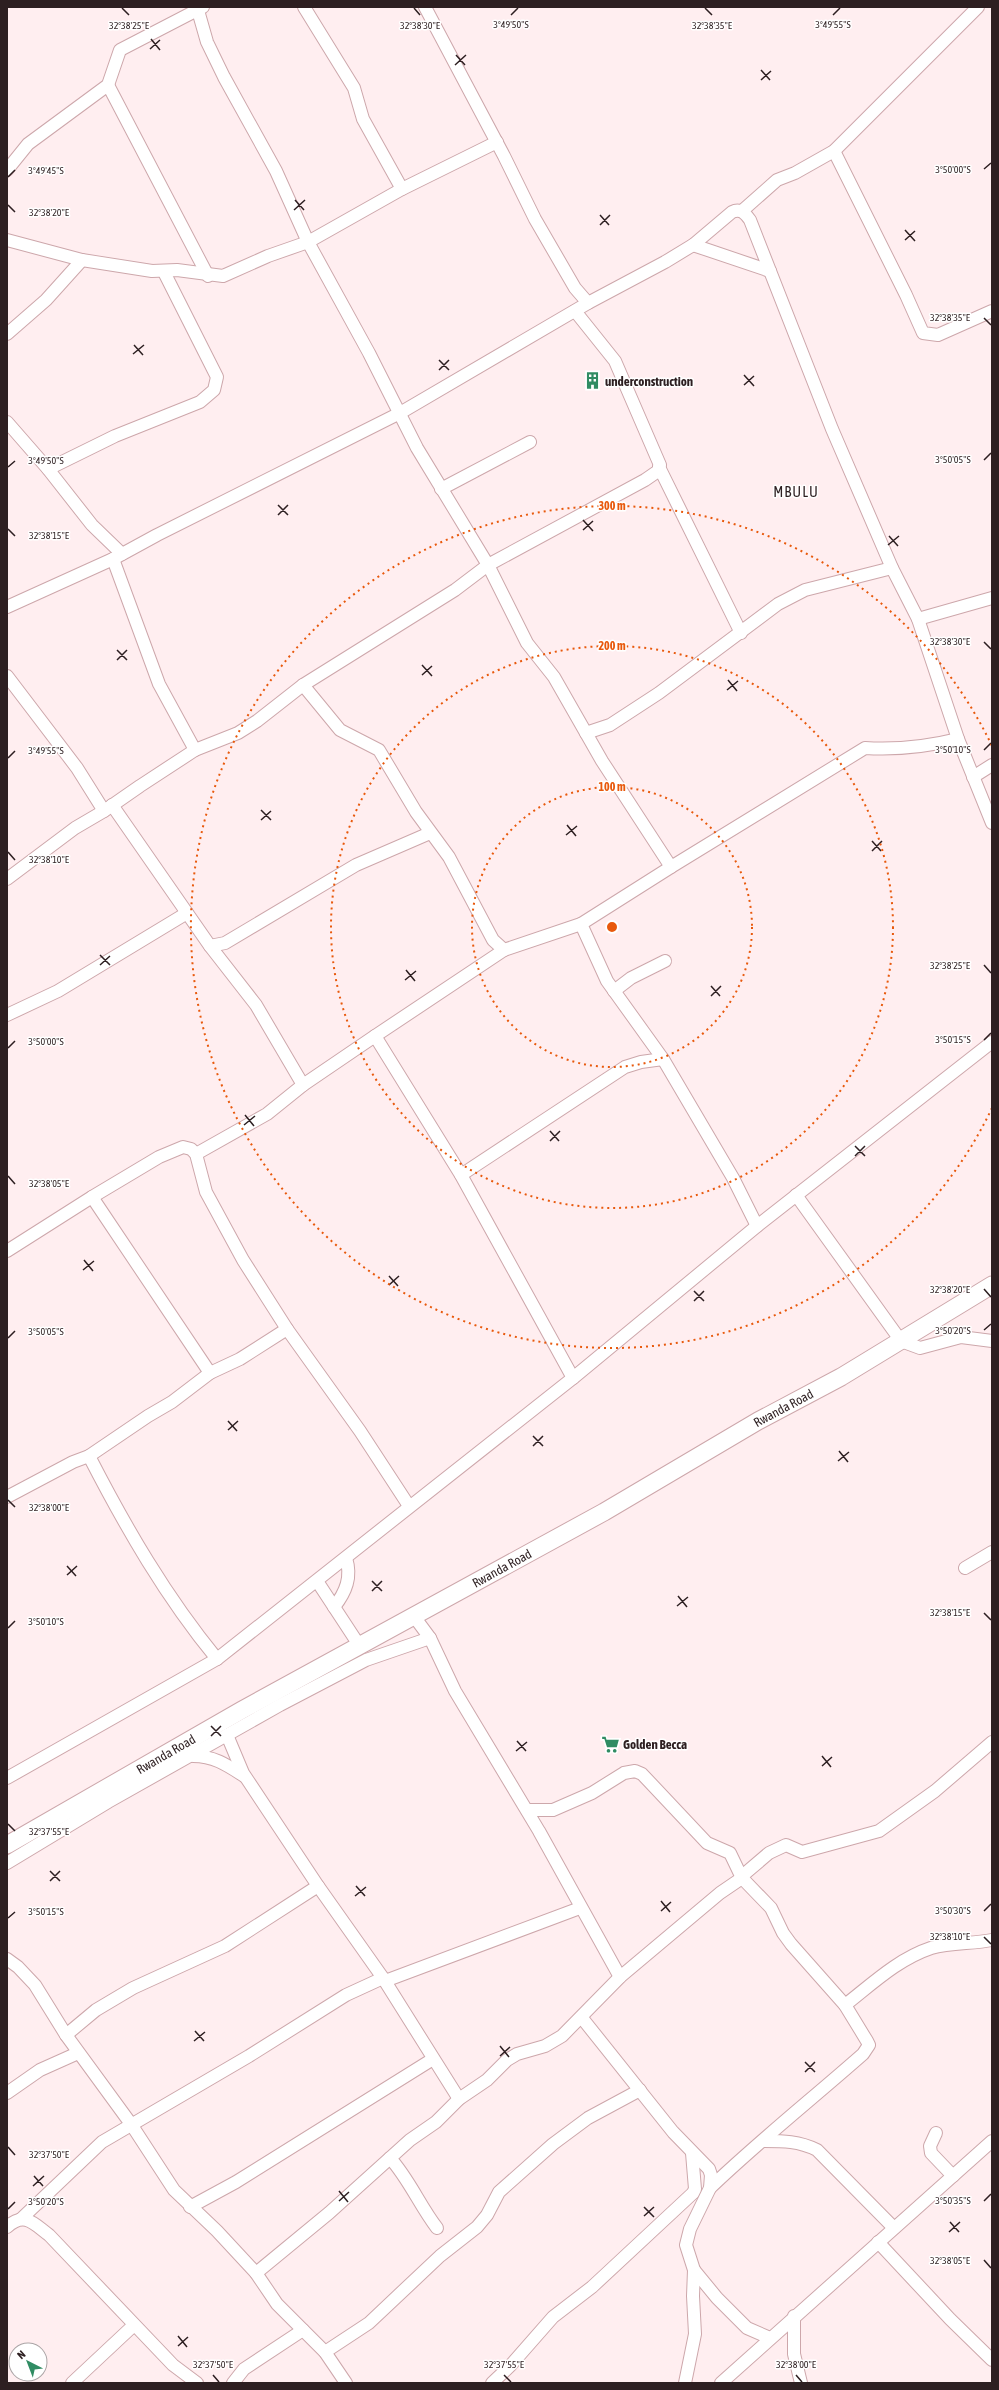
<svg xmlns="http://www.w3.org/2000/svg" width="999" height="2390" viewBox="0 0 999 2390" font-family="'Asap Condensed',sans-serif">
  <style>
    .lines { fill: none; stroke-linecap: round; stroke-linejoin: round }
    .minor-casing { stroke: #cda7ab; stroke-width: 14 }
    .highway-casing { stroke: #cda7ab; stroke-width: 19 }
    .minor { stroke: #fff; stroke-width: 12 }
    .highway { stroke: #fff; stroke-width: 17 }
    .ticks { fill: none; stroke: #2d1f21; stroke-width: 1.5 }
    .ring { fill: none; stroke: #e8590c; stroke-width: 2; stroke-dasharray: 2 4 }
    .labels { text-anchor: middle; stroke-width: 3; stroke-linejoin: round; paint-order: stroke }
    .poi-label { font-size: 13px; font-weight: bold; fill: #2d1f21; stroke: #fff; text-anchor: start }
    .street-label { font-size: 13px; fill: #2d1f21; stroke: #fff }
    .quarter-label { font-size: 15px; letter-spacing: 1px; fill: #2d1f21; stroke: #fff }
    .ticks-label { font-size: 10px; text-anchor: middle; fill: #2d1f21; stroke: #fff; stroke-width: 3; stroke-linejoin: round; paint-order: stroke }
    .centre { fill: #e8590c; stroke: #fff; stroke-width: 2 }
    .ring-label { font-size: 12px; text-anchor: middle; font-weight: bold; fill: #e8590c; stroke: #fff; stroke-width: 3; stroke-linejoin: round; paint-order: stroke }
  </style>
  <rect width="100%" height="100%" fill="#ffeef0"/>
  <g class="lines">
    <defs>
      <g id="minor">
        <path d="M197,7L207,42L224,77L276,171L308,242L369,353L417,448L488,565L527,643L554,677L602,761L671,867L581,924L607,981L663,1059L733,1178L757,1226"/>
        <path d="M304,7L354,88L363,119L402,189"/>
        <path d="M425,7L504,156L535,219L575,288L588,303"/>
        <path d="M108,85L208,276"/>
        <path d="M834,151L906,295L923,333L938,335L992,311"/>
        <path d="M7,170L28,144L108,85L120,50L203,7"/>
        <path d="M742,211L777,180L795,173L834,151L978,7"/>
        <path d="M7,240L82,260L152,271L177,270L223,276L268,256L308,242L402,189L497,142"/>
        <path d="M693,245L770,271"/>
        <path d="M7,334L46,300L82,260"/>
        <path d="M7,422L48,469L92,525L122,554"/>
        <path d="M659,467L741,633"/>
        <path d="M48,469L115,436L200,402L214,390L217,377L164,272"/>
        <path d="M441,489L530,442"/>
        <path d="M113,559L159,684L195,750"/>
        <path d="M7,607L113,559L157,535L400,413L588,303L665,262L693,245L732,212C740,208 745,213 750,220L832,429L892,568L918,619L958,739L992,823"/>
        <path d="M918,619L992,598"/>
        <path d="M7,676L77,768L104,811"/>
        <path d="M303,685L340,730L379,750L416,812L449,857L493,940L504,950L581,924"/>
        <path d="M586,733L610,725L659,693L778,604L805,590L892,568"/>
        <path d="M973,777L992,765"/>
        <path d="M112,805L210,946L256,1005L303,1085"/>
        <path d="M671,867L865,748C898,750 926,747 958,739"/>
        <path d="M7,879L75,828L104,811L140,786L195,750L238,733L257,721L303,685L455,590L488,565L645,480L658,471L660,465L615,361L575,311"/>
        <path d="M210,946L225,943L356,865L430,833"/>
        <path d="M614,991L631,978L665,961"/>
        <path d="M7,1015L58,991L187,913"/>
        <path d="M375,1036L504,950"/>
        <path d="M196,1154L267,1114L303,1085L375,1036L461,1175L573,1378"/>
        <path d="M461,1175L625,1067L641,1062L663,1059"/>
        <path d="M796,1195L901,1341L920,1348L961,1337L992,1341"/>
        <path d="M92,1197L210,1373"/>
        <path d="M7,1251L92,1197L159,1157L183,1147L191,1149L196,1154L206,1192L243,1260L287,1329L360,1431L409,1506"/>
        <path d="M7,1497L73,1462L89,1456"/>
        <path d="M965,1568L992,1552"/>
        <path d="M317,1581L359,1645"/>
        <path d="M334,1607C346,1592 352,1577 346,1558"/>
        <path d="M413,1615L430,1638L455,1691L539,1831L620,1977"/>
        <path d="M217,1659C166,1597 126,1528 89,1456L148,1416L172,1402L210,1373L240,1359L287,1329"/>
        <path d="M227,1735L243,1773L318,1886L383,1978L459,2099"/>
        <path d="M193,1756C214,1756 227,1765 244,1776"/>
        <path d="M7,1778L217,1659L573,1378L757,1226L992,1042"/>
        <path d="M527,1810H553L592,1793L624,1773L635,1771L642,1774L707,1843L730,1853L742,1878L771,1908L783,1933L791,1944L845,2005L867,2041L869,2045L863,2054C812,2099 759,2141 710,2188"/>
        <path d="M7,1863L108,1802L280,1705L366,1660L430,1638"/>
        <path d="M742,1876L769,1853L786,1845L802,1852L879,1831L935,1791L992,1742"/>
        <path d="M7,1959L18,1967L35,1985L66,2035L131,2124L174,2190L217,2231L256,2273L277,2304L325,2352L346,2383"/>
        <path d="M385,1981L580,1908"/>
        <path d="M845,2005C872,1984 898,1959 931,1948C951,1942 972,1944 992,1940"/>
        <path d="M582,2018L673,2132L709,2169L711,2175L710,2188L690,2229L686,2245L694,2270L693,2296L695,2334L685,2383"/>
        <path d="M66,2035L96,2010L133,1988L225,1946L318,1886"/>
        <path d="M7,2093L40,2070L78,2053"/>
        <path d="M936,2133L930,2146L931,2153L953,2176"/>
        <path d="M764,2141C783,2141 799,2141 817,2150L894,2228"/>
        <path d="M390,2158C409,2179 420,2206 437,2228"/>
        <path d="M190,2207L236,2182L433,2059"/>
        <path d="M21,2219L102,2142L249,2056L346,1995L383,1978"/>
        <path d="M7,2227C25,2211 34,2224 49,2235L173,2365L197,2383"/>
        <path d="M878,2242L950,2319L992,2360"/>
        <path d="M694,2270L717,2298L747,2328L770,2338"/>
        <path d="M256,2273L329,2213L410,2140L436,2122L459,2099L487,2080L507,2060L517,2054L545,2046L562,2036L620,1977L720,1893L742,1878"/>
        <path d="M794,2316V2354L801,2383"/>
        <path d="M325,2352L369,2323L440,2256L477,2227L487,2215L499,2192L553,2144L588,2118L640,2090"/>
        <path d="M72,2383L134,2325"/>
        <path d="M233,2383L244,2369L303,2330"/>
        <path d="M492,2383L510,2366L553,2317L592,2287L693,2193L695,2189L692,2153"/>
        <path d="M721,2383L992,2141"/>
      </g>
      <g id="highway">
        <path id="s1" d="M7,1845L242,1710L604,1512L758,1421L841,1377L992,1285"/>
      </g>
    </defs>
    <use href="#minor" class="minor-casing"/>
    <use href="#highway" class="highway-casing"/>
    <use href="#minor" class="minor"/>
    <use href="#highway" class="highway"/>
  </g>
  <path class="ticks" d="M122,8L129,15M414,8L420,15M705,8L712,15M511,15L518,8M833,15L840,8M151,39L160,50M150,49L160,40M456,55L465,65M455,65L466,55M761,70L770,80M761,80L771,71M984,169L991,163M8,177L15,170M295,200L304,210M8,205L15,212M294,210L305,200M600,215L609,225M600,225L610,215M905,230L915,241M905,240L915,231M984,318L991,325M134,345L143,355M133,354L144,345M439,360L449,370M439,370L449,360M744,375L754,386M744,385L754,376M984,460L991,453M8,467L15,461M278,505L288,515M278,515L288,505M583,520L593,531M8,529L15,536M583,530L593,521M889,536L898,546M888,545L899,536M984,642L991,649M117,650L127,660M117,660L127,650M422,665L432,676M422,675L432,666M728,680L737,691M727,690L738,681M984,750L991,743M8,758L15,751M261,810L271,820M261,820L271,811M567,825L576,836M566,835L577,826M872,841L881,851M872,851L882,841M8,852L15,860M100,955L110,965M100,965L110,956M984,965L991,973M406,970L415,981M405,980L416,971M711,986L720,996M711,996L721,986M984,1040L991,1033M8,1048L15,1041M245,1115L254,1126M244,1125L255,1116M550,1131L559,1141M550,1141L560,1131M855,1146L865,1156M855,1156L865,1146M8,1176L15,1184M84,1260L93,1271M83,1270L94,1261M389,1276L398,1286M389,1285L399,1276M984,1289L991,1297M694,1291L704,1301M694,1301L704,1291M984,1330L991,1324M8,1338L15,1331M228,1421L237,1431M228,1430L238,1421M533,1436L543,1446M533,1446L543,1436M839,1451L848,1462M838,1461L849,1452M8,1500L15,1507M67,1566L76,1576M67,1575L77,1566M372,1581L382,1591M372,1591L382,1581M678,1596L687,1607M677,1606L688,1597M984,1613L991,1620M8,1628L15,1621M211,1726L221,1736M211,1736L221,1726M517,1741L526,1751M516,1751L527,1742M822,1756L831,1767M822,1766L832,1757M8,1824L15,1831M50,1871L60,1881M50,1881L60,1871M356,1886L365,1896M355,1896L366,1887M661,1901L670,1912M661,1911L671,1902M984,1911L991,1904M8,1918L15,1912M984,1937L991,1944M195,2031L204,2041M194,2041L205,2032M500,2046L509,2057M500,2056L510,2047M805,2062L815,2072M805,2072L815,2062M8,2147L15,2155M34,2176L43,2186M33,2186L44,2176M339,2191L348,2202M339,2201L349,2192M984,2201L991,2194M644,2207L654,2217M8,2209L15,2202M644,2216L654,2207M950,2222L959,2232M949,2232L960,2222M984,2260L991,2268M178,2336L187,2347M178,2346L188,2337M213,2375L219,2382M504,2375L511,2382M796,2375L802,2382"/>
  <g class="ring">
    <circle cx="612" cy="927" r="140"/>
    <circle cx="612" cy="927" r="281"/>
    <path d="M992 1108A421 421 0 1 1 992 746"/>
  </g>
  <defs>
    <symbol id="building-bare" viewBox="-9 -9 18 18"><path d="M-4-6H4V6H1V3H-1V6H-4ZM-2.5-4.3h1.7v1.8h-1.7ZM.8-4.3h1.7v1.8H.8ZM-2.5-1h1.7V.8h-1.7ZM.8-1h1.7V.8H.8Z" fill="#308c63" stroke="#fff" stroke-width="2.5" paint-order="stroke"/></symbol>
    <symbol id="supermarket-bare" viewBox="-9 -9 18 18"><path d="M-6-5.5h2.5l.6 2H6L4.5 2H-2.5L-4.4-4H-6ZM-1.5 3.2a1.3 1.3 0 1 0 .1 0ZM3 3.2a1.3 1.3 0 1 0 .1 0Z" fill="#308c63" stroke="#fff" stroke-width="2.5" paint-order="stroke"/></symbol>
  </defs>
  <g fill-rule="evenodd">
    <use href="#building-bare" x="580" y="368" width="25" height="25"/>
    <use href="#supermarket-bare" x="598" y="1732" width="25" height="25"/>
  </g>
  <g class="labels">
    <g class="poi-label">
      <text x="605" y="386">underconstruction</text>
      <text x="623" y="1749">Golden Becca</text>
    </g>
    <g class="street-label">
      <text dy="5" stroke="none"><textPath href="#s1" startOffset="891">Rwanda Road</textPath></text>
      <text dy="5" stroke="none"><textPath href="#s1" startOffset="567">Rwanda Road</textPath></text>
      <text dy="5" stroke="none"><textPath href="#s1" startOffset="183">Rwanda Road</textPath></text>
    </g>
    <g class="quarter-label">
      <text x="796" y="497">MBULU</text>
    </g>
  </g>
  <g class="ticks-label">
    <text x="511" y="28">3°49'50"S</text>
    <text x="833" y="28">3°49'55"S</text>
    <text x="129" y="29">32°38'25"E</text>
    <text x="420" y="29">32°38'30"E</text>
    <text x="712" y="29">32°38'35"E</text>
    <text x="953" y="173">3°50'00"S</text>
    <text x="46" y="174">3°49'45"S</text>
    <text x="49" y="216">32°38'20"E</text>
    <text x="950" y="321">32°38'35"E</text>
    <text x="953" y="463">3°50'05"S</text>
    <text x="46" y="464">3°49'50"S</text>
    <text x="49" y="539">32°38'15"E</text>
    <text x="950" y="645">32°38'30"E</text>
    <text x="953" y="753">3°50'10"S</text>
    <text x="46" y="754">3°49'55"S</text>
    <text x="49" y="863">32°38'10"E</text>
    <text x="950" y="969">32°38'25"E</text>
    <text x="953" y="1043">3°50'15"S</text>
    <text x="46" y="1045">3°50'00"S</text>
    <text x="49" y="1187">32°38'05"E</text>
    <text x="950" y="1293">32°38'20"E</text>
    <text x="953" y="1334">3°50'20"S</text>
    <text x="46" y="1335">3°50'05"S</text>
    <text x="49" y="1511">32°38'00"E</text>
    <text x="950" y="1616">32°38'15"E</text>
    <text x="46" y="1625">3°50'10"S</text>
    <text x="49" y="1835">32°37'55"E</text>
    <text x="953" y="1914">3°50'30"S</text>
    <text x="46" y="1915">3°50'15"S</text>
    <text x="950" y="1940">32°38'10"E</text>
    <text x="49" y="2158">32°37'50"E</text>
    <text x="953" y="2204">3°50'35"S</text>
    <text x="46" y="2205">3°50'20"S</text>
    <text x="950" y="2264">32°38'05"E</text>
    <text x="213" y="2368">32°37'50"E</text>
    <text x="504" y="2368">32°37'55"E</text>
    <text x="796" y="2368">32°38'00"E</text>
  </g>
  <circle cx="612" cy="927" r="6" class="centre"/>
  <g class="ring-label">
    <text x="612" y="510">300 m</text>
    <text x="612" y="650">200 m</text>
    <text x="612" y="791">100 m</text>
  </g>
  <rect width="999" height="2390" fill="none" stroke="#2d1f21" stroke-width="16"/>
  <g transform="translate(28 2362) rotate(318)"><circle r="19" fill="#ffffff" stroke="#aba5a6"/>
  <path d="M0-3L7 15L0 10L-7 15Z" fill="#308c63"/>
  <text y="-6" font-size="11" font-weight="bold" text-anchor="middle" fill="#2d1f21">N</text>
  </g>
</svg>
